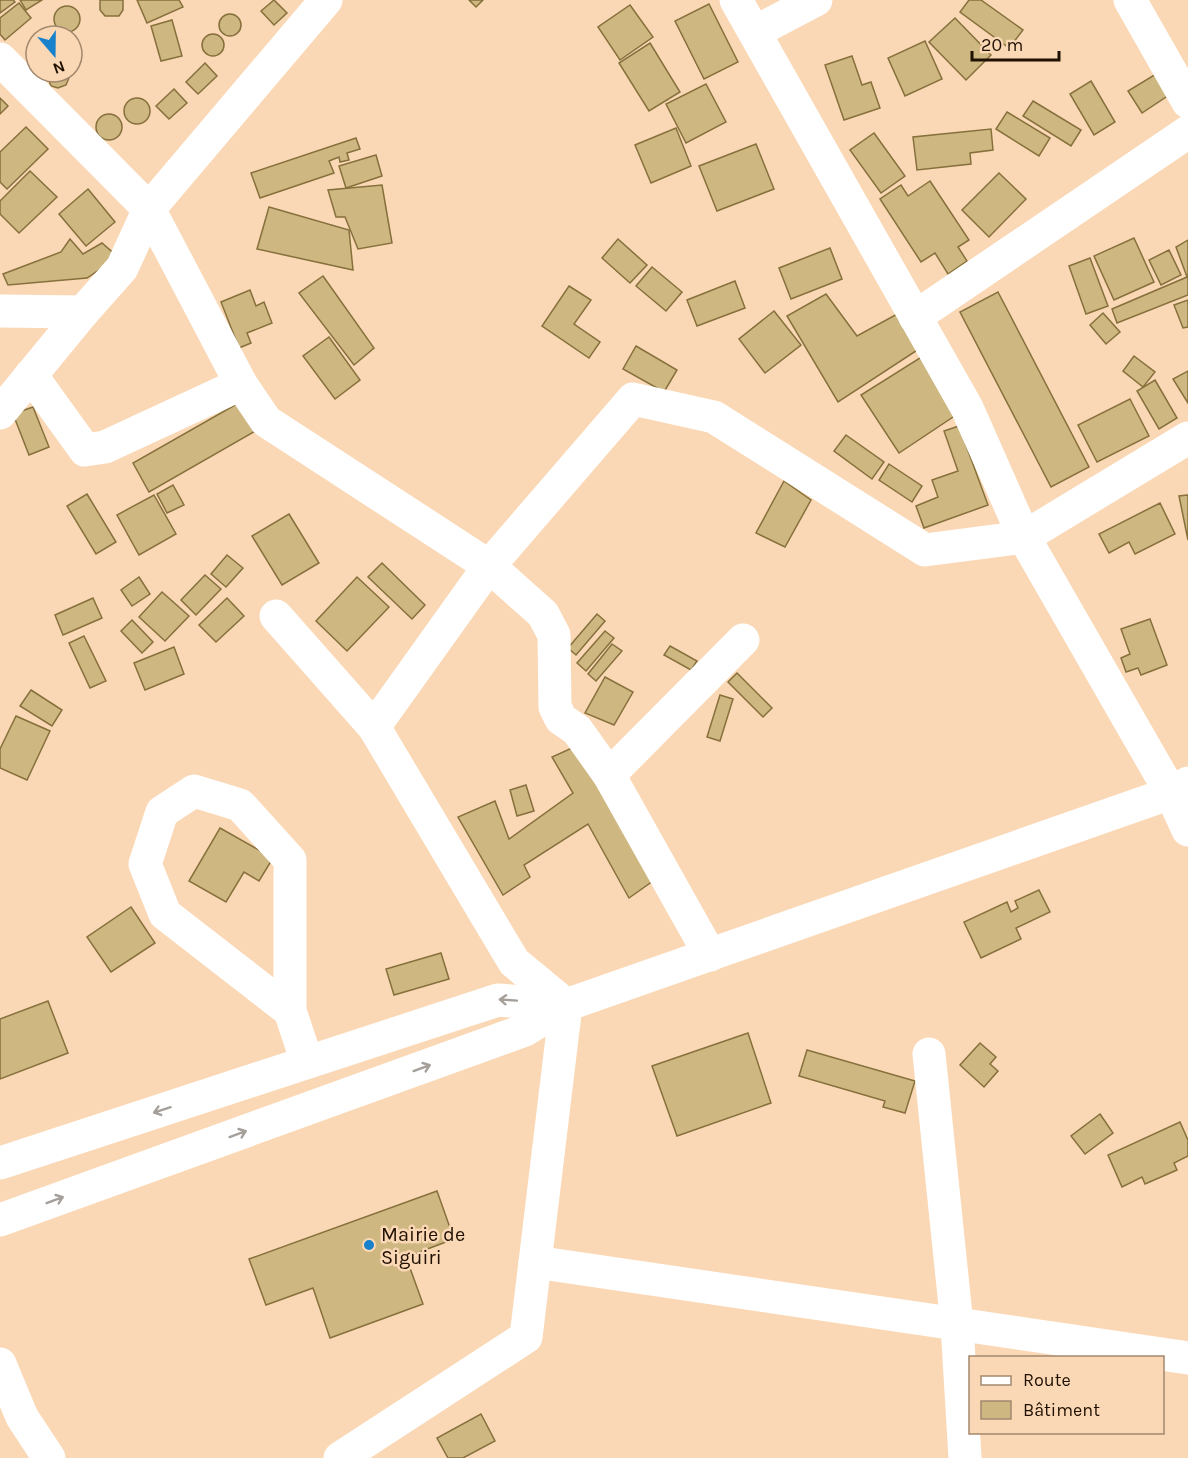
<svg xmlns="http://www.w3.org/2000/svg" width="1188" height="1458" viewBox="0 0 1188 1458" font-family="Karla,sans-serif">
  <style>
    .building { fill: #cfb782; stroke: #86703c; stroke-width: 1.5 }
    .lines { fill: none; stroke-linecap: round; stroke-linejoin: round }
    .minor { stroke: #fff; stroke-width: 33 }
    .oneway { stroke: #a59f9a }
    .poi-dot { fill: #1781cb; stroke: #fbd8b5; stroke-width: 2 }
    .labels { text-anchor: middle; stroke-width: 5; stroke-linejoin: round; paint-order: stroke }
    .poi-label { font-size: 20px; fill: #1f1002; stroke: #fbd8b5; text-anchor: start }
  </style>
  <rect width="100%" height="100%" fill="#fbd8b5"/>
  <g class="building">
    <path d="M0,0H13L15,2L0,13Z"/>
    <path d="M20,0H42L26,10Z"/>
    <path d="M100,0H123V10L119,16H105L100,10Z"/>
    <path d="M137,0H179L183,7L147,23Z"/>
    <path d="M274,0L287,13L274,25L261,11Z"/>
    <path d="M469,0H483L476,7Z"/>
    <path d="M969,0H981L1023,30L1009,48L960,12Z"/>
    <path d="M19,3L31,18L5,40L0,34V18Z"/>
    <path d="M709,4L738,62L704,79L675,21Z"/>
    <path d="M630,5L653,37L620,60L598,27Z"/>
    <circle cx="67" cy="19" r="13"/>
    <circle cx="230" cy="25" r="11"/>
    <path d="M955,18L991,55L966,80L929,42Z"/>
    <path d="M172,20L182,56L161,61L151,26Z"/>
    <path d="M43,30H50L58,36H36V49L34,40L36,34Z"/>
    <circle cx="213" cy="45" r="11"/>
    <path d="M925,41L942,79L905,96L888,58Z"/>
    <path d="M650,43L680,92L649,111L619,63Z"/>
    <path d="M852,56L862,85L871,82L880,108L844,120L825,65Z"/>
    <path d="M205,63L217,76L198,94L186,82Z"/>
    <path d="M46,73V72L71,73L66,85L58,88L51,86Z"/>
    <path d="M1156,74L1169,95L1142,113L1128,91Z"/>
    <path d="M1091,81L1115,122L1094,135L1070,94Z"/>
    <path d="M706,84L726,122L686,143L666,104Z"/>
    <path d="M174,89L187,103L169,119L156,106Z"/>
    <path d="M0,98L8,106L0,114Z"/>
    <circle cx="137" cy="111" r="13"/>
    <path d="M1033,101L1081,130L1071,146L1023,116Z"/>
    <path d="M1007,112L1050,138L1039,156L996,129Z"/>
    <circle cx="109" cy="127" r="13"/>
    <path d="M26,127L48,149L7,189L0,182V152Z"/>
    <path d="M676,128L691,166L651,183L635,145Z"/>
    <path d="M991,129L993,150L970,153L971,164L917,170L913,137Z"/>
    <path d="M874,133L905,176L881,193L850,150Z"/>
    <path d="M356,138L360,149L347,153L349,160L340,162L339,157L329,161L334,173L260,198L251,173Z"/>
    <path d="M756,144L774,189L717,211L699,166Z"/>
    <path d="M376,155L382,176L346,188L339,166Z"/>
    <path d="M30,171L57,197L19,233L0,214V201Z"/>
    <path d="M999,173L1026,199L989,237L962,210Z"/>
    <path d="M930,181L969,240L958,247L967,261L948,274L935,253L921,262L880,199L901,185L908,196Z"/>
    <path d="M382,185L392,243L358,249L345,217H336L328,190Z"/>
    <path d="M88,189L115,222L86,246L59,214Z"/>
    <path d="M269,207L349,230L353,270L257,249Z"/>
    <path d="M1134,238L1154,282L1114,300L1094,256Z"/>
    <path d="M70,239L83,254L102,243L118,257L87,278L8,285L3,274L61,252Z"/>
    <path d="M618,239L647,265L630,283L602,258Z"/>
    <path d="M1188,240V295L1117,323L1112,309L1187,277L1176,247Z"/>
    <path d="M830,248L842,279L791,299L779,268Z"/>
    <path d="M1169,250L1181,275L1161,285L1149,260Z"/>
    <path d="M1090,258L1108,306L1086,314L1069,266Z"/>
    <path d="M652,267L682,292L666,311L636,286Z"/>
    <path d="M323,276L374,348L354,365L299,293Z"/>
    <path d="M735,281L745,308L697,326L687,300Z"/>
    <path d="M569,286L591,300L574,324L600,342L589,358L542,326Z"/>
    <path d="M250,290L256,306L264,302L272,323L247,333L251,343L239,348L221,302Z"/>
    <path d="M998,292L1089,467L1051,487L960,312Z"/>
    <path d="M826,294L857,336L899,313L919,349L838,402L787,316Z"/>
    <path d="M1188,300V327L1183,328L1174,305Z"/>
    <path d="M774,311L801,345L765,373L739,339Z"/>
    <path d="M1103,313L1120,332L1106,344L1090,325Z"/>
    <path d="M329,337L360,380L335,399L303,356Z"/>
    <path d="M636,346L677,370L664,392L623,369Z"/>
    <path d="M923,356L956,415L899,453L861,395Z"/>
    <path d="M1134,356L1155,372L1143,387L1123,371Z"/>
    <path d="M1188,371V403L1173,379Z"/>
    <path d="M1155,380L1177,418L1159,429L1137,391Z"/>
    <path d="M1130,399L1149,436L1097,462L1078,425Z"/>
    <path d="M242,401L259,429L149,492L133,463Z"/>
    <path d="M33,407L49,447L29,455L13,414Z"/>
    <path d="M959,426L988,505L924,528L916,506L938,497L932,480L958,471L944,431Z"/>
    <path d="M846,435L884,462L872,479L834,451Z"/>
    <path d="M889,464L922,486L912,502L879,480Z"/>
    <path d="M784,481L811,500L785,547L756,533Z"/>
    <path d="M173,485L184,505L167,513L157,494Z"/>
    <path d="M87,494L116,542L96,554L67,506Z"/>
    <path d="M154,495L176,534L139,555L117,515Z"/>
    <path d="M1188,495V540L1179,496Z"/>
    <path d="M1160,503L1175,534L1135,554L1129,542L1109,553L1099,534Z"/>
    <path d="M289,514L319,563L282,585L252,536Z"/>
    <path d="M227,555L243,568L226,587L211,574Z"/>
    <path d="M382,563L425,605L412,619L368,577Z"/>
    <path d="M205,575L221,589L196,615L181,600Z"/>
    <path d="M139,577L150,594L132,606L121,590Z"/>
    <path d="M357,577L389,607L347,651L316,621Z"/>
    <path d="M162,592L189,616L165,641L139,617Z"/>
    <path d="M93,598L102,618L63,635L55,615Z"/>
    <path d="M227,598L244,616L216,642L199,625Z"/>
    <path d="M597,614L605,621L576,655L568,648Z"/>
    <path d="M1150,619L1167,665L1141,675L1138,668L1126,672L1121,658L1130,654L1121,629Z"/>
    <path d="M132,620L153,642L142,653L121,631Z"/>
    <path d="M605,631L614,638L586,671L577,663Z"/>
    <path d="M84,636L106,681L90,688L69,643Z"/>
    <path d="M612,644L622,651L596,681L588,674Z"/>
    <path d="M670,646L697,661L691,670L664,655Z"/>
    <path d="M174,647L184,674L145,690L134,663Z"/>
    <path d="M737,673L772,708L763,717L728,682Z"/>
    <path d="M605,677L633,692L614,725L585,713Z"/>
    <path d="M31,690L62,710L52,726L20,706Z"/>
    <path d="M720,695L733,699L720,741L707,737Z"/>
    <path d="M16,716L50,731L27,780L0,768V749Z"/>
    <path d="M583,743L660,876L629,898L588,824L524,865L530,877L503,895L458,817L495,801L509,839L573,793L552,757Z"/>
    <path d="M526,785L534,811L517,816L510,790Z"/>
    <path d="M220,828L273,858L259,881L244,872L226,902L189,881Z"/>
    <path d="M1039,890L1050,912L1016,928L1021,939L981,958L964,922L1007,902L1011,912L1018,908L1015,901Z"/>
    <path d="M131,907L155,943L111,972L87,937Z"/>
    <path d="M441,953L449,979L394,995L386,969Z"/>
    <path d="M48,1001L68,1053L0,1079V1019Z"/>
    <path d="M748,1033L771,1103L677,1136L652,1066Z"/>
    <path d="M980,1043L996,1057L990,1064L998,1071L984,1087L960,1065Z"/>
    <path d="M807,1050L915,1081L905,1113L883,1107L885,1101L799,1076Z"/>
    <path d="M1100,1114L1113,1133L1085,1154L1071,1136Z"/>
    <path d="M1180,1122L1188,1140V1156L1174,1163L1177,1170L1145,1184L1142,1177L1122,1187L1108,1155Z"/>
    <path d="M437,1191L454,1239L406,1257L423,1304L330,1338L313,1288L266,1305L249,1259Z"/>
    <path d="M481,1414L495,1441L463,1458H448L437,1438Z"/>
  </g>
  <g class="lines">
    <g class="minor">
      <path d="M736,0L967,408L1024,537L1171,793L1188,830"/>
      <path d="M1130,0L1188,102"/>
      <path d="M755,32L816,0"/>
      <path d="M0,59L149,209L241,384L266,421L489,566L543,614L554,635L555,707L561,719L577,730L609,775L710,955"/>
      <path d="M0,311L83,312L122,268L149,209L326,0"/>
      <path d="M915,317L1188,132"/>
      <path d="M31,375L85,450L105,447L241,384"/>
      <path d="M0,413L83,312"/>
      <path d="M276,616L374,727L514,962L566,1005"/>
      <path d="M374,727L489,566L633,399L714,417L925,550L1024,537L1188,438"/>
      <path d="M609,775L743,640"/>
      <path d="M290,1011L165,914L145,864L162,812L194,791L240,805L290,860V1011L307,1062"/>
      <path d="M929,1054L957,1325L965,1458"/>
      <path d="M0,1163L498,1000L566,1005"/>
      <path d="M0,1220L525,1030L566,1005L1171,793L1188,783"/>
      <path d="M535,1262L1188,1358"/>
      <path d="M0,1364L22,1417L49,1458"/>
      <path d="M340,1458L526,1337L566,1005"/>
    </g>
  </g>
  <defs><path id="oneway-shaft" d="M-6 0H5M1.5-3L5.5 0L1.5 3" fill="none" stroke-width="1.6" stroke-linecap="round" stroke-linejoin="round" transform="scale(1.5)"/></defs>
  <g class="oneway">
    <use href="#oneway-shaft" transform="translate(508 1000) rotate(-176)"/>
    <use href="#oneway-shaft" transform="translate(422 1068) rotate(-20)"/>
    <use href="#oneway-shaft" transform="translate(162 1110) rotate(162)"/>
    <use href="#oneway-shaft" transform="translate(238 1134) rotate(-20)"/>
    <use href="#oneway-shaft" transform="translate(55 1200) rotate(-20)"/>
  </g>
  <circle class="poi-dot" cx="369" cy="1245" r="6"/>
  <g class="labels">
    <g class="poi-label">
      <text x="381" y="1241">Mairie de<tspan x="381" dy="23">Siguiri</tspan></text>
    </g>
  </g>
  <rect x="969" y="1356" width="195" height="78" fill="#fbd8b5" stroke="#a3886d" stroke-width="1.5"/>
  <rect x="981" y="1376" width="30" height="9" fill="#ffffff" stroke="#a3886d" stroke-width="1.5"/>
  <text x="1023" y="1386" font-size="18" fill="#1f1002">Route</text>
  <rect x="981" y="1401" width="30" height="18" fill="#cfb782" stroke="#a3886d" stroke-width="1.5"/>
  <text x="1023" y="1416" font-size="18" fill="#1f1002">Bâtiment</text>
  <g transform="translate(54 54) rotate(160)"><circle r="28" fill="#fbd8b5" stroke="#a3886d" stroke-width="1.5"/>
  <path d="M0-4.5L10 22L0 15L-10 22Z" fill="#1781cb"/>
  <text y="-9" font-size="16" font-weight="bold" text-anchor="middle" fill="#1f1002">N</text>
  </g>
  <path d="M972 51v9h87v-9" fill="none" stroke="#1f1002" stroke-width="3"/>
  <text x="981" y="51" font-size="18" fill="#1f1002" stroke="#fbd8b5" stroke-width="4.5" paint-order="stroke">20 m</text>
</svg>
